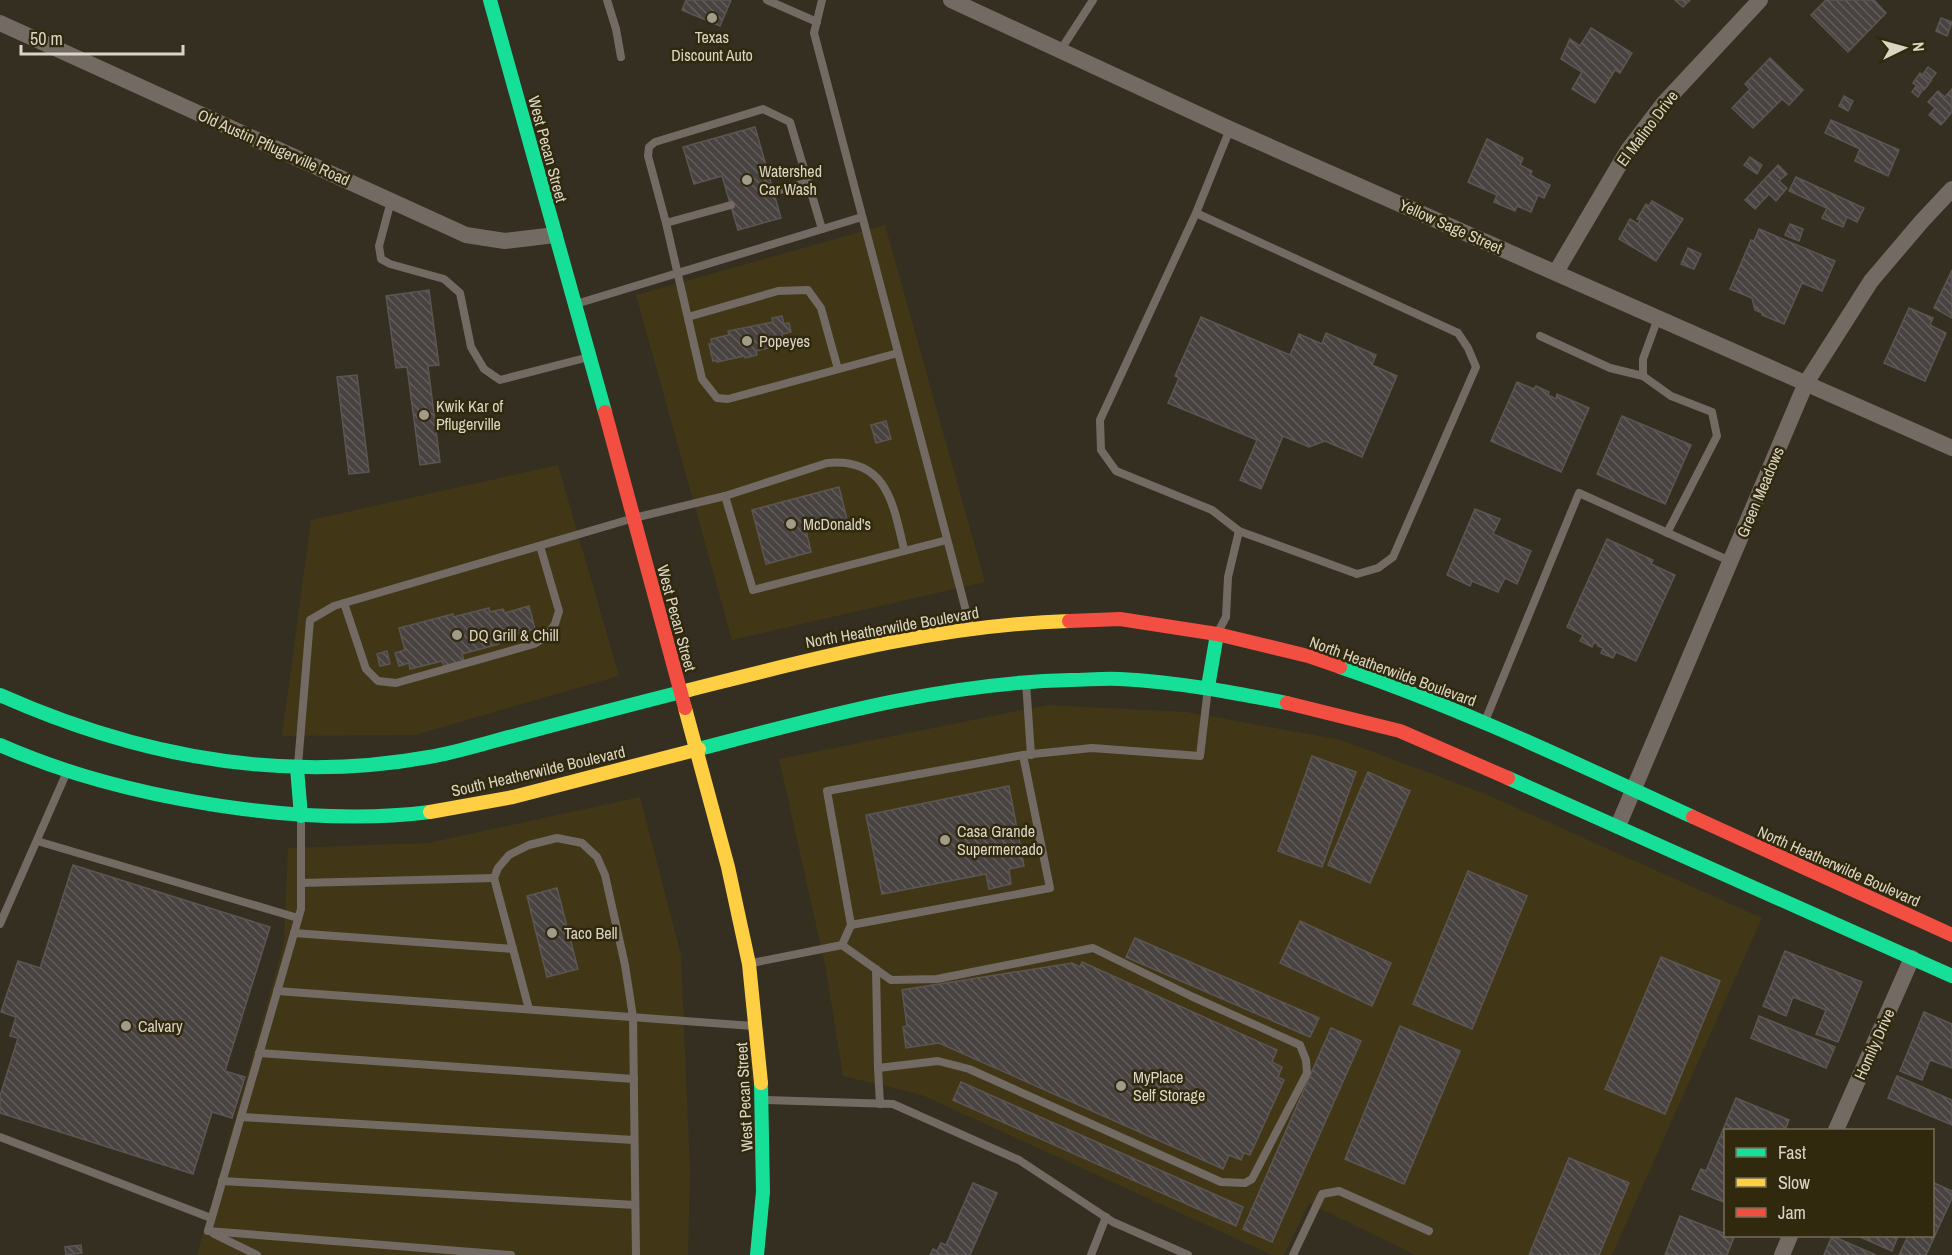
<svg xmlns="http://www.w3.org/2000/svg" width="1952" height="1255" viewBox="0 0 1952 1255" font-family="'Archivo Narrow',sans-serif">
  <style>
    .built { fill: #413716 }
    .building { fill: url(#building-back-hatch); stroke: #5b5653; stroke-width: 1.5 }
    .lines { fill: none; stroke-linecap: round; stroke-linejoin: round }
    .lane { stroke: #736a63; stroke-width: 8 }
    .street { stroke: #736a63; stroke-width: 16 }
    .fast { stroke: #16e098; stroke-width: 14 }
    .slow { stroke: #ffcf43; stroke-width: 14 }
    .jam { stroke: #f24e42; stroke-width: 14 }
    .poi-dot { fill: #a09b8b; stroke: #31290e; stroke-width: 2 }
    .labels { text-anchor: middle; stroke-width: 5; stroke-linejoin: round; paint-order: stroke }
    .poi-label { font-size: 16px; fill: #dad5c5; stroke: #31290e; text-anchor: start }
    .street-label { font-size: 16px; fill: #dad5c5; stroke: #31290e }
  </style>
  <defs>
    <pattern id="building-back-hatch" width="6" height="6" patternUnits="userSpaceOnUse" patternTransform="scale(1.5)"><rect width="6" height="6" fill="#484340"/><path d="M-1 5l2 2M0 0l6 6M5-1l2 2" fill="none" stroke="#625d5a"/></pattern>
  </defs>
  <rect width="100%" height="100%" fill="#342f20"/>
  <g class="built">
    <path d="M885,225L985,582L732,640L636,295Z"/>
    <path d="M558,465L619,676L415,735L282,736L311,520Z"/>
    <path d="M1047,705L1187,712L1341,740L1483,793L1762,918L1612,1255H1415L1309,1203L1284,1255H1272L922,1095L843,1076L826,970L779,759Z"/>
    <path d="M640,797L681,955L690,1170L688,1255H197L284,943L288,848L428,843Z"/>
  </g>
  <g class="building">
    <path d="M686,0H731L720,26L682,10Z"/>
    <path d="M1675,0H1690L1683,7Z"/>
    <path d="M1826,0H1874L1886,13L1848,52L1811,15Z"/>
    <path d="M1941,18L1952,22L1947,36L1936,31Z"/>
    <path d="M1591,28L1632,53L1620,73L1615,70L1595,103L1572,89L1582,72L1561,59L1570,39L1580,46Z"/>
    <path d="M1770,58L1803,90L1789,105L1782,99L1753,128L1732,108L1750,89L1745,84Z"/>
    <path d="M1928,67L1936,73L1931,80L1923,74Z"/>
    <path d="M1920,73L1931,81L1924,90L1913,83Z"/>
    <path d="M1916,86L1922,91L1918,97L1912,92Z"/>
    <path d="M1952,89V112L1941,125L1929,115L1935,108L1928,102L1938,91L1945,97Z"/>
    <path d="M1844,96L1853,101L1848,111L1839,106Z"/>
    <path d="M1831,120L1899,150L1888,176L1855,161L1860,149L1825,133Z"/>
    <path d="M755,127L781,218L738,230L722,176L694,184L683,147Z"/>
    <path d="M1487,139L1523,158L1520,165L1532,171L1530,175L1537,179L1550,185L1544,198L1538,195L1531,212L1517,206L1515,211L1494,202L1497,195L1468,182Z"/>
    <path d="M1750,157L1762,165L1757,174L1744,165Z"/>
    <path d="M1778,165L1787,174L1779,181L1787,188L1776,201L1769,194L1755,209L1745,200Z"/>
    <path d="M1796,177L1864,208L1857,222L1847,217L1843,227L1822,218L1827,208L1789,191Z"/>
    <path d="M1652,201L1683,219L1656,261L1619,239L1630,219L1638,224L1640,220L1637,219L1646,204L1649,206Z"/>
    <path d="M1790,224L1803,229L1799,241L1785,235Z"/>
    <path d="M1759,229L1835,261L1822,291L1802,283L1784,324L1762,315V313L1755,310L1752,298L1730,289L1751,240L1754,241Z"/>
    <path d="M1688,248L1701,254L1694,269L1681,264Z"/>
    <path d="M1952,270V318L1934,308Z"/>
    <path d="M429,290L439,365L428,366L440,462L420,465L407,367L396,368L386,296Z"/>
    <path d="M1909,308L1933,318L1930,325L1946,333L1925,381L1884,363Z"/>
    <path d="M782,316L784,324L789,323L791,332L782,334L784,344L756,351L757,355L745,358L744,356L717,362V360L713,361L709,344H712L711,339L729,335L728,331L773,322L772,318Z"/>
    <path d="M1201,317L1290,355L1299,334L1322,344L1326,333L1376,355L1372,365L1397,376L1362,457L1325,441L1309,447L1283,436L1261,489L1240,480L1257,440L1168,403L1179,378L1175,376Z"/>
    <path d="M357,375L369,472L349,474L337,377Z"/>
    <path d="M1517,382L1534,389L1536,386L1549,392L1548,395L1556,399L1557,394L1589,408L1561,472L1491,441Z"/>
    <path d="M1622,416L1691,445L1665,504L1597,474Z"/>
    <path d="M886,421L891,439L876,443L871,425Z"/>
    <path d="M839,487L847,519L806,530L811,552L766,564L752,510Z"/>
    <path d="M1475,509L1500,519L1493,534L1531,551L1517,584L1505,578L1498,592L1472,581L1470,586L1447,575Z"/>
    <path d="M1607,539L1653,560L1651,564L1675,575L1636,661L1616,652L1613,658L1601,653L1603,648L1598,646L1599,645L1594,642L1592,647L1580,641L1583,635L1567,627Z"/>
    <path d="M529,606L535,629L497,639L499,644L462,654L464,661L444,666L442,661L410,669L409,663L399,666L395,653L405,650L399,628L453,614V617L489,608L490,612L503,609L505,613Z"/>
    <path d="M387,651L390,664L380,666L377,654Z"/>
    <path d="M1312,756L1356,772L1322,867L1278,851Z"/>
    <path d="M1368,772L1410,791L1370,883L1328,865Z"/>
    <path d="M1009,786L1024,866L1009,869L1011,884L989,889L986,874L882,894L866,815Z"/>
    <path d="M73,865L270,927L225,1071L245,1077L232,1118L212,1112L193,1174L0,1113V1096L18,1038L10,1036L16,1017L1,1012L18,961L40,968Z"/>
    <path d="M1468,871L1527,896L1472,1029L1413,1004Z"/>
    <path d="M557,888L578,969L547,977L527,896Z"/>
    <path d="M1300,921L1391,963L1372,1006L1280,963Z"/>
    <path d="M1135,938L1319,1018L1310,1037L1126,957Z"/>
    <path d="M1785,951L1862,982L1838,1042L1816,1034L1826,1010L1793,997L1786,1016L1763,1006Z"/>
    <path d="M1661,957L1720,981L1665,1114L1605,1089Z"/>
    <path d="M1082,962L1277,1050L1272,1062L1282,1067L1278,1077L1284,1080L1250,1155L1244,1153L1241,1160L1229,1155L1223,1169L939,1043L906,1048L903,1027L907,1026L902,990L1072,963L1080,967Z"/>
    <path d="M1924,1012L1952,1024V1068L1930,1060L1922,1080L1900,1071Z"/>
    <path d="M1759,1016L1835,1047L1826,1068L1751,1038Z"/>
    <path d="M1400,1026L1460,1051L1404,1184L1345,1159Z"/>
    <path d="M1331,1028L1361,1041L1272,1242L1243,1229Z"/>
    <path d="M1897,1076L1952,1100V1125L1888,1098Z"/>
    <path d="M961,1082L1243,1207L1236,1226L953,1100Z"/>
    <path d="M1736,1098L1789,1120L1785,1130H1726V1203L1692,1189L1701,1169L1706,1171Z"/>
    <path d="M1569,1158L1629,1183L1599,1255H1529Z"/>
    <path d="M1932,1182L1952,1191V1198L1926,1255H1899L1908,1236H1932Z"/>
    <path d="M973,1183L997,1193L970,1255H930L933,1249L937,1251L941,1243L946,1245Z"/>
    <path d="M1680,1216L1726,1234V1236L1734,1237L1727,1255H1665Z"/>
    <path d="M1832,1236L1876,1255H1824Z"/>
    <path d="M1858,1236H1898L1892,1251Z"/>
    <path d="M81,1245L82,1253L66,1255L65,1247Z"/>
  </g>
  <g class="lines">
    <g class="lane">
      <path d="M607,0L616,29L621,57"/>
      <path d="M767,0L817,22"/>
      <path d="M822,0L814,33L970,626"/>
      <path d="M1060,51L1093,0"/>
      <path d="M777,191L808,182"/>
      <path d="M391,201L379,246L381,259L390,264L444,279L460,293L471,347L484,369L500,380L589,357"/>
      <path d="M1196,213L1458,333L1468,348L1476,367L1393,557L1378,568L1357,574L1239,531L1212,510L1116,471L1101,450L1100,420L1196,213L1230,129"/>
      <path d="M666,223L731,205"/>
      <path d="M822,229L790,122L763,109L655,142L649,147L648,156L666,223L702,379L717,398L728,399L898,353"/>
      <path d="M576,304L862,217"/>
      <path d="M688,317L778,291L808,290L821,308L838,369"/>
      <path d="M1658,318L1643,359V376L1671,396L1712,412L1717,436L1667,533"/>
      <path d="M1540,336L1610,368L1643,376"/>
      <path d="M725,496L753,590L947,540"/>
      <path d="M344,603L366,669L378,681L396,683L534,644L546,637L555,624L559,611L540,546"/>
      <path d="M1218,632L1226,617L1228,577L1239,531"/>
      <path d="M1026,682L1031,755"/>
      <path d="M1485,721L1579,493L1730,561"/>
      <path d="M298,765L310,620L334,606L634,518L725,496L827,463C887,457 893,504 904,549"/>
      <path d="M37,841L298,918"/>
      <path d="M301,883L494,878"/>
      <path d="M0,924L66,774"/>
      <path d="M851,925L1050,888L1023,755"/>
      <path d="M294,933L513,949"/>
      <path d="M842,945L891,980L937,979L1093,948L1193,997L1300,1045L1306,1060L1307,1073L1252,1179L1245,1183L1221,1182L969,1069L938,1061L878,1068L880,1104"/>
      <path d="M752,963L842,945L851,925L827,791L1023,755L1092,748L1200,756L1208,688"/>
      <path d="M876,969L878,1068"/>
      <path d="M277,991L753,1026"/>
      <path d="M529,1009L494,878L498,868L509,855L529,845L557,838L582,843L597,857L605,875L625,965L633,1017L636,1255"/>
      <path d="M259,1053L634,1079"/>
      <path d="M766,1100L893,1104L1019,1160L1113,1222L1188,1255"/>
      <path d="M241,1117L634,1140"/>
      <path d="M0,1137L211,1218"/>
      <path d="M222,1181L635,1205"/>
      <path d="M208,1231L301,909V819"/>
      <path d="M208,1231L511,1255"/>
      <path d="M214,1234L257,1255"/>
      <path d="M1091,1255L1106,1217"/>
      <path d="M1293,1255L1322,1194L1339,1191L1429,1231"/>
    </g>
    <g class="street">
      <path d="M951,0L1230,129L1952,448"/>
      <path d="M0,23L466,235L505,241L555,235"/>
      <path d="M1556,272L1628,150L1663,104L1760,0"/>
      <path d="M1618,826L1806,383L1871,281L1922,221L1952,189"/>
      <path d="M1836,1130L1912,958"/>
      <path d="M1782,1255L1790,1236"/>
    </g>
    <g class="fast">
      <path d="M490,0L605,412"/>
      <path d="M1340,667C1461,708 1577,764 1693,817"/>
      <path d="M1208,687L1217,634"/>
      <path d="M0,695C137,756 280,784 429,757C458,752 485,743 513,736C572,720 630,705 689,690"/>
      <path d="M0,745C77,779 159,798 243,809C306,817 367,820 430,812"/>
      <path d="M699,749C821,717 943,683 1070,680C1086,680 1103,678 1120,679C1177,682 1231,692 1287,703"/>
      <path d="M297,768L301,816"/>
      <path d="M1508,778L1952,976"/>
      <path d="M757,1255L763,1192L761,1083"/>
    </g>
    <g class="slow">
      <path d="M689,690C816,658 938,625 1069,621"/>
      <path d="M685,708L728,867L749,964L761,1083"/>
      <path d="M430,812L513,797L699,749"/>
    </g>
    <g class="jam">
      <path d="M605,412L685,708"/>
      <path d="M1069,621L1120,619L1217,634L1308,656L1340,667"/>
      <path d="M1287,703L1400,731L1508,778"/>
      <path d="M1693,817L1952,935"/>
    </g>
  </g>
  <g class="poi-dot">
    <circle cx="712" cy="18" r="6"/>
    <circle cx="747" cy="180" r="6"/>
    <circle cx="747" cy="341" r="6"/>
    <circle cx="424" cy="415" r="6"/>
    <circle cx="791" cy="524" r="6"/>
    <circle cx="457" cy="635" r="6"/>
    <circle cx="945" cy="840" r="6"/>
    <circle cx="552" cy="933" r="6"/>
    <circle cx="126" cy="1026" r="6"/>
    <circle cx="1121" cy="1086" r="6"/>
  </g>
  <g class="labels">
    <g class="poi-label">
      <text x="712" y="43" text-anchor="middle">Texas<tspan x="712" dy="18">Discount Auto</tspan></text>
      <text x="759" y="177">Watershed<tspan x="759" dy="18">Car Wash</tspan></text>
      <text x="759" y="347">Popeyes</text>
      <text x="436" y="412">Kwik Kar of<tspan x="436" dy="18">Pflugerville</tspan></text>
      <text x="803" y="530">McDonald's</text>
      <text x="469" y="641">DQ Grill &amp; Chill</text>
      <text x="957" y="837">Casa Grande<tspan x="957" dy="18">Supermercado</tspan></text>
      <text x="564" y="939">Taco Bell</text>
      <text x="138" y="1032">Calvary</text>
      <text x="1133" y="1083">MyPlace<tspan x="1133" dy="18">Self Storage</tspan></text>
    </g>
    <g class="street-label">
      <text transform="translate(1647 128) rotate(-53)" y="6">El Malino Drive</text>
      <text transform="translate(274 147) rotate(24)" y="6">Old Austin Pflugerville Road</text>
      <text transform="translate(548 149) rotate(75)" y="6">West Pecan Street</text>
      <text transform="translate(1451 226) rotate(24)" y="6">Yellow Sage Street</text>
      <text transform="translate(1760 492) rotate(-67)" y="6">Green Meadows</text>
      <text transform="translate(677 618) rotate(75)" y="6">West Pecan Street</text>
      <text transform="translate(892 627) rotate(-10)" y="6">North Heatherwilde Boulevard</text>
      <text transform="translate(1393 671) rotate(20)" y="6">North Heatherwilde Boulevard</text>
      <text transform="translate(538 771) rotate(-13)" y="6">South Heatherwilde Boulevard</text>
      <text transform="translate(1839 866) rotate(24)" y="6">North Heatherwilde Boulevard</text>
      <text transform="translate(1874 1044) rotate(-66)" y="6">Homily Drive</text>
      <text transform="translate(744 1097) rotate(-93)" y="6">West Pecan Street</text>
    </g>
  </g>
  <rect x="1724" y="1129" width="210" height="108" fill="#31290e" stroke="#756e57" stroke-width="1.5"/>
  <rect x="1736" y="1148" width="30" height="9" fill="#16e098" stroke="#756e57" stroke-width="1.5"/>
  <text x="1778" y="1159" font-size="18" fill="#dad5c5">Fast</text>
  <rect x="1736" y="1178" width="30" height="9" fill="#ffcf43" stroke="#756e57" stroke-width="1.5"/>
  <text x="1778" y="1189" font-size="18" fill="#dad5c5">Slow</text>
  <rect x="1736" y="1208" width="30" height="9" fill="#f24e42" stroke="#756e57" stroke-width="1.5"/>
  <text x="1778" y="1219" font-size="18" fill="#dad5c5">Jam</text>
  <g transform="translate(1904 48) rotate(85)" stroke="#31290e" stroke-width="4.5" paint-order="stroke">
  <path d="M0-4.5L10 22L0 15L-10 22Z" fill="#dad5c5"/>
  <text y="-9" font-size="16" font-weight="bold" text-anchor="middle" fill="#dad5c5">N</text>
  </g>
  <path d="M21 45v9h162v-9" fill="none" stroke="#dad5c5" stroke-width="3"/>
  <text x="30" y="45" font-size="18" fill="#dad5c5" stroke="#31290e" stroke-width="4.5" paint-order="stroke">50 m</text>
</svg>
